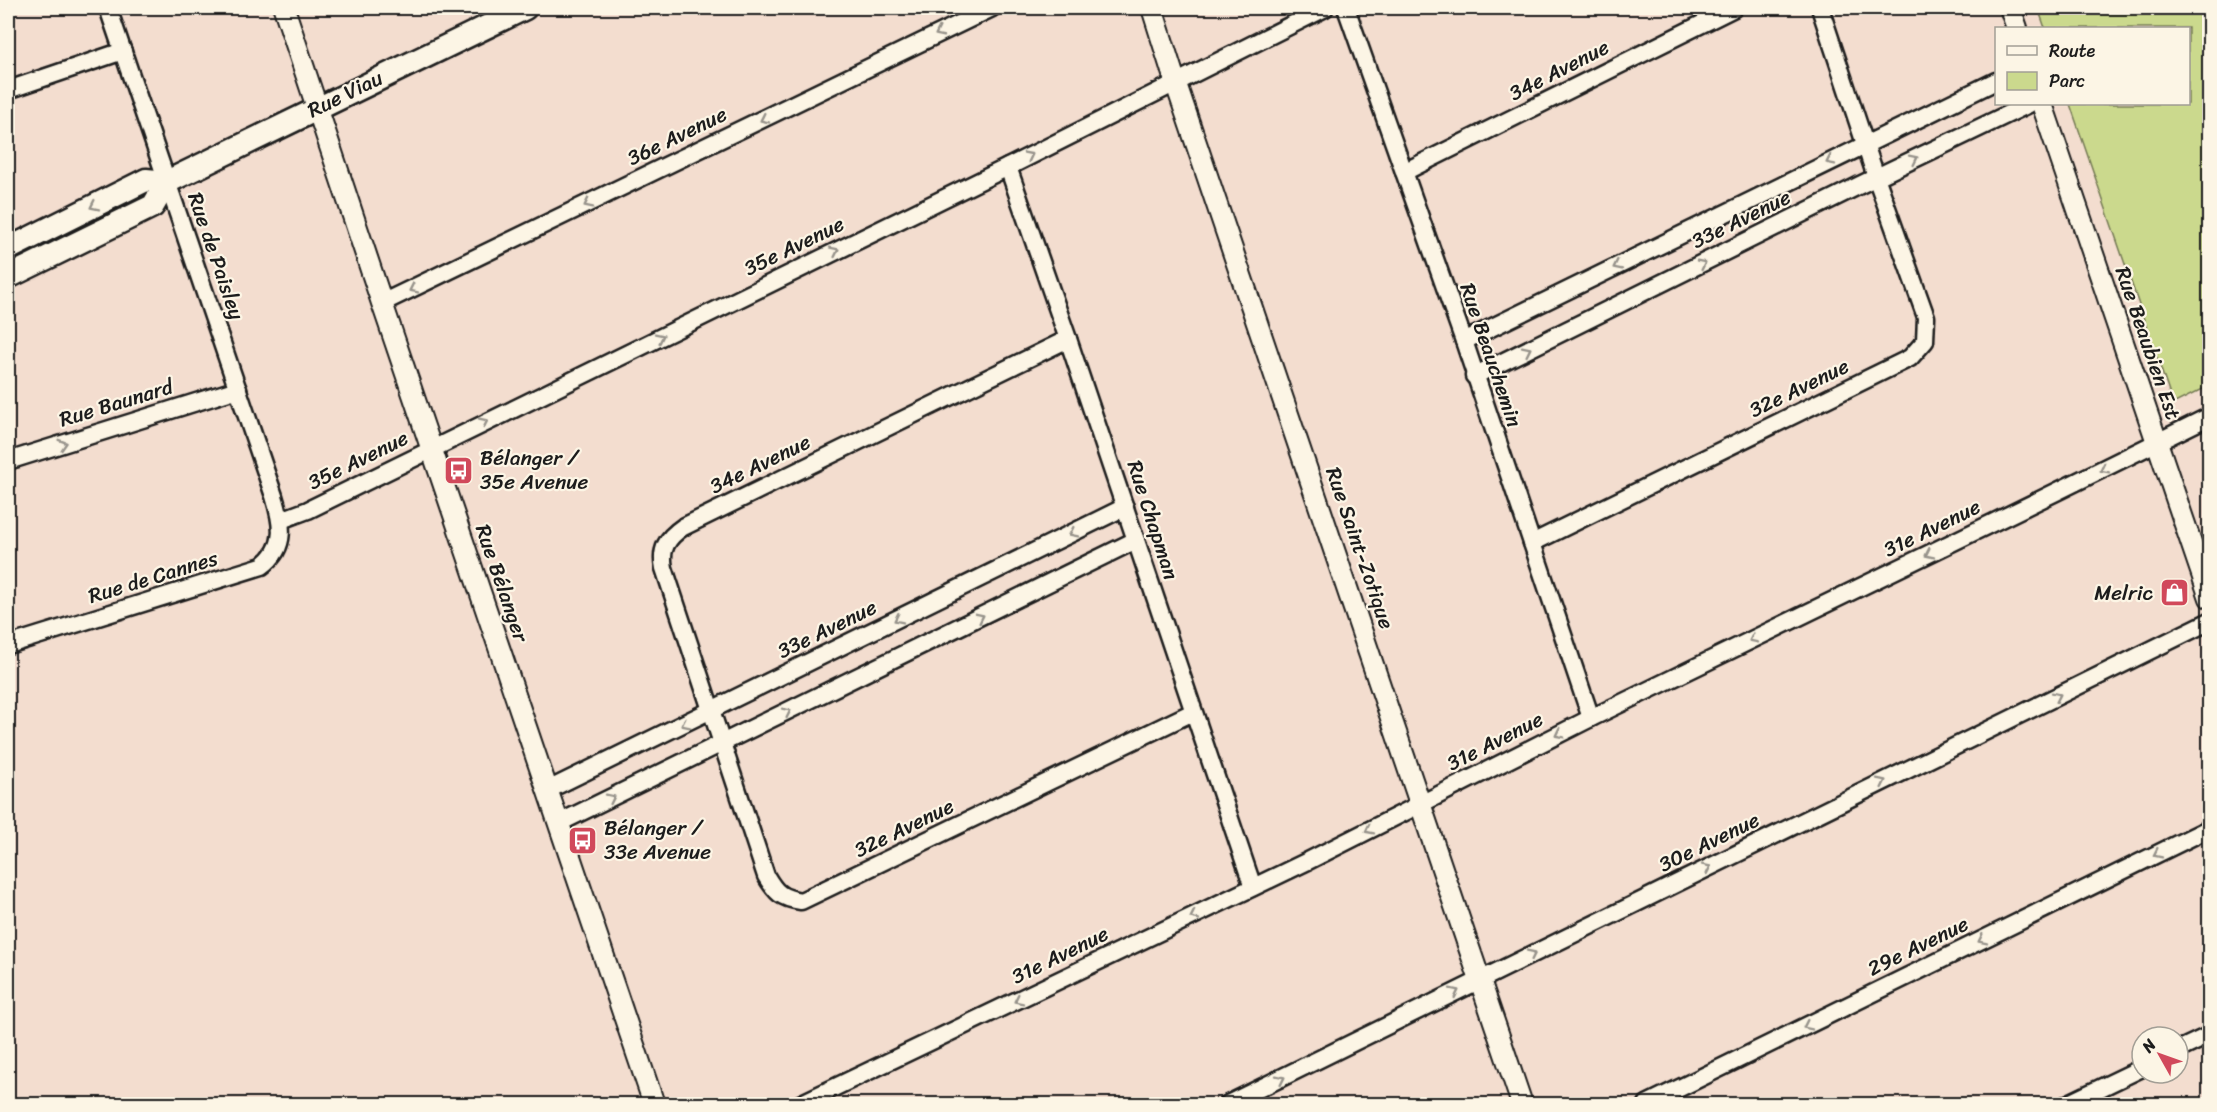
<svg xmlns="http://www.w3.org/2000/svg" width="2217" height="1112" viewBox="0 0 2217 1112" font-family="Sriracha,sans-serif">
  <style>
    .green { fill: #cbd98d; stroke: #747a54; stroke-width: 1.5 }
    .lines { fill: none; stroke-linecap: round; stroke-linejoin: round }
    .minor-casing { stroke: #1c1c1c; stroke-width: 21 }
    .tertiary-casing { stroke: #1c1c1c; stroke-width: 24 }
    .secondary-casing { stroke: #1c1c1c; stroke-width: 27 }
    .minor { stroke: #fcf5e5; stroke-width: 16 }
    .tertiary { stroke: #fcf5e5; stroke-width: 20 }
    .secondary { stroke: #fcf5e5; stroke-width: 22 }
    .oneway { stroke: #97938b }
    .labels { text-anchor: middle; stroke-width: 4.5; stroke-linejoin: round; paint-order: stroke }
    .street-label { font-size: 21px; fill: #1c1c1c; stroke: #fcf5e5 }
    .poi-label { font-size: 21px; fill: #1c1c1c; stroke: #fcf5e5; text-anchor: start }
  </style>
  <rect width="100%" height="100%" fill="#f3ddcf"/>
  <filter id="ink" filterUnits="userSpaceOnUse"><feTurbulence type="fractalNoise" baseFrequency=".0167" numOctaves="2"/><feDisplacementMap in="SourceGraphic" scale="12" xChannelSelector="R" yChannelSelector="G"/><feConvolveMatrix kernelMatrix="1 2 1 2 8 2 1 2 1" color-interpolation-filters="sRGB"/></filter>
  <g filter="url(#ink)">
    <path class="green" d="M2038,8H2209V386L2173,404L2070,104H2188V28H2045Z"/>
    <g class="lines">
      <defs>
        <g id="minor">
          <path d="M1346,8L1464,341L1591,718"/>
          <path d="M8,90L123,51"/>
          <path d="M1008,167L1068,339L1253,887"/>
          <path d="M1404,172L1734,8"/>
          <path d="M382,303L992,8"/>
          <path d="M1068,339L683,527C667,538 660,549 664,568L766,876C776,893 781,898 801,901L1193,712"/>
          <path d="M1464,341L1996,81"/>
          <path d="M1474,376L1860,185L2029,104"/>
          <path d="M8,461L238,389"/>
          <path d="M281,520L308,510L1008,167L1325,8"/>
          <path d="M1532,543L1910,358L1925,341L1926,317L1876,177L1820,8"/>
          <path d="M8,645L262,566C288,547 282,522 274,496L108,8"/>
          <path d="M548,790L1125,507"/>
          <path d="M559,823L1136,540"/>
          <path d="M2178,1050L2210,1035"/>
          <path d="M800,1104L1308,861L1591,718L2056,492L2210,416"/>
          <path d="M1228,1104L2210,621"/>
          <path d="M1647,1104L2210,828"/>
          <path d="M2067,1104L2142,1068"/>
        </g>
        <g id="tertiary">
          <path d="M284,8L382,303L654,1104"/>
          <path d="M1152,8L1175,81L1522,1104"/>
          <path d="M2010,8L2017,28"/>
          <path d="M2042,104L2210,598"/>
        </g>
        <g id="secondary">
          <path d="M167,182L525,8"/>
          <path d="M8,249L146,180L167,182"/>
          <path d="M8,277L153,206L167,182"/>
        </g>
      </defs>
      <use href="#minor" class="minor-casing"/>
      <use href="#tertiary" class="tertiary-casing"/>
      <use href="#secondary" class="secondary-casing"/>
      <use href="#minor" class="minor"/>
      <use href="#tertiary" class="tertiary"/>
      <use href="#secondary" class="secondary"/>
    </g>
    <defs><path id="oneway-chevron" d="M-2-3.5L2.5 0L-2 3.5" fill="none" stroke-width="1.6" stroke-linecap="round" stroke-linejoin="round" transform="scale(1.5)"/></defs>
    <g class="oneway">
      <use href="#oneway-chevron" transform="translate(939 33) rotate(154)"/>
      <use href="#oneway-chevron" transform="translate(764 119) rotate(154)"/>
      <use href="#oneway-chevron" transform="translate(1029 156) rotate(-27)"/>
      <use href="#oneway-chevron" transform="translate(1914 159) rotate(-26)"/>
      <use href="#oneway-chevron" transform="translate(1830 161) rotate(154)"/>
      <use href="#oneway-chevron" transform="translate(588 204) rotate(154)"/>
      <use href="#oneway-chevron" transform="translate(94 206) rotate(154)"/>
      <use href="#oneway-chevron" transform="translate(835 251) rotate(-26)"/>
      <use href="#oneway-chevron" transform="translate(1702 264) rotate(-26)"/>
      <use href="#oneway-chevron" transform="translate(1617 266) rotate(154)"/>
      <use href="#oneway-chevron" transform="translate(413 289) rotate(154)"/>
      <use href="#oneway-chevron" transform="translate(660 337) rotate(-26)"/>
      <use href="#oneway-chevron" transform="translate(1527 350) rotate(-26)"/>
      <use href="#oneway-chevron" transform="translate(484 422) rotate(-26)"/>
      <use href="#oneway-chevron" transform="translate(63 444) rotate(-17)"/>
      <use href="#oneway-chevron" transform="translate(2104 469) rotate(153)"/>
      <use href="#oneway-chevron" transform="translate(1073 533) rotate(154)"/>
      <use href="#oneway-chevron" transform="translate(1929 554) rotate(154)"/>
      <use href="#oneway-chevron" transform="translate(980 617) rotate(-26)"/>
      <use href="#oneway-chevron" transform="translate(898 619) rotate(154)"/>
      <use href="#oneway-chevron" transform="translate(1753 639) rotate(154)"/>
      <use href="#oneway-chevron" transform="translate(2057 696) rotate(-26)"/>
      <use href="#oneway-chevron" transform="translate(787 712) rotate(-26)"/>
      <use href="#oneway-chevron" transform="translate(685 724) rotate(154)"/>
      <use href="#oneway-chevron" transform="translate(1559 734) rotate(153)"/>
      <use href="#oneway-chevron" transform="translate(1882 782) rotate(-26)"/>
      <use href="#oneway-chevron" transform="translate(611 798) rotate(-26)"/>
      <use href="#oneway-chevron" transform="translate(1369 830) rotate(153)"/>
      <use href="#oneway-chevron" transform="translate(2157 854) rotate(154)"/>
      <use href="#oneway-chevron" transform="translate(1707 868) rotate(-26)"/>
      <use href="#oneway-chevron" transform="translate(1194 916) rotate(154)"/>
      <use href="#oneway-chevron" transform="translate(1982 940) rotate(154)"/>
      <use href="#oneway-chevron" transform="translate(1532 954) rotate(-26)"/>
      <use href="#oneway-chevron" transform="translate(1455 992) rotate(-26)"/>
      <use href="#oneway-chevron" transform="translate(1018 1000) rotate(154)"/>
      <use href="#oneway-chevron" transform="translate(1807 1026) rotate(154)"/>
      <use href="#oneway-chevron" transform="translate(1281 1079) rotate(-26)"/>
    </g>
  </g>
  <defs>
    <symbol id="bus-square" viewBox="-11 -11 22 22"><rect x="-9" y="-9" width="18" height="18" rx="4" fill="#d1495b" stroke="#fcf5e5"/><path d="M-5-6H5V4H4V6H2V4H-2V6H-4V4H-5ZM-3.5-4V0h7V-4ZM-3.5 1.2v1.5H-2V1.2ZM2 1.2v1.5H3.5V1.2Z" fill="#fff"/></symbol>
    <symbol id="shop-square" viewBox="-11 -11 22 22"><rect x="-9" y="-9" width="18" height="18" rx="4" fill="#d1495b" stroke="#fcf5e5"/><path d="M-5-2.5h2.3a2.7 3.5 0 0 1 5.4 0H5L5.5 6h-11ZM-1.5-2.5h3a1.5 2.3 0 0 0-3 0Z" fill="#fff"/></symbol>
  </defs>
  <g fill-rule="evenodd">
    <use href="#bus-square" x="442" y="454" width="33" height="33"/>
    <use href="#shop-square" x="2158" y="576" width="33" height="33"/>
    <use href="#bus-square" x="566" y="824" width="33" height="33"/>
  </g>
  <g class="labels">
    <g class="street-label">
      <text transform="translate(1559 70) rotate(-27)" y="7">34e Avenue</text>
      <text transform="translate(345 94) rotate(-26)" y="7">Rue Viau</text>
      <text transform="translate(677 136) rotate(-26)" y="7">36e Avenue</text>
      <text transform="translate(1741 219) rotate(-26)" y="7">33e Avenue</text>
      <text transform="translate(794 246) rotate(-26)" y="7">35e Avenue</text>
      <text transform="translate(216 256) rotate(71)" y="7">Rue de Paisley</text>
      <text transform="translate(2148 343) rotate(71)" y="7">Rue Beaubien Est</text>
      <text transform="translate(1491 355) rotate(71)" y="7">Rue Beauchemin</text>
      <text transform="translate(1799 388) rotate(-26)" y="7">32e Avenue</text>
      <text transform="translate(116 403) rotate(-17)" y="7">Rue Baunard</text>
      <text transform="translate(358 460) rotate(-26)" y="7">35e Avenue</text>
      <text transform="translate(760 464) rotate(-26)" y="7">34e Avenue</text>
      <text transform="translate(1153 520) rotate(72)" y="7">Rue Chapman</text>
      <text transform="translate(1932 528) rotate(-26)" y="7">31e Avenue</text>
      <text transform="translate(1360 548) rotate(71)" y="7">Rue Saint-Zotique</text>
      <text transform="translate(153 577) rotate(-17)" y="7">Rue de Cannes</text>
      <text transform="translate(502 583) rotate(71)" y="7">Rue Bélanger</text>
      <text transform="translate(827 629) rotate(-26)" y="7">33e Avenue</text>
      <text transform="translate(1495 741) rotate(-27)" y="7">31e Avenue</text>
      <text transform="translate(904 828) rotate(-26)" y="7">32e Avenue</text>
      <text transform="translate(1709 842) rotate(-26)" y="7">30e Avenue</text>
      <text transform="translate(1918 946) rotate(-26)" y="7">29e Avenue</text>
      <text transform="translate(1060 955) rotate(-26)" y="7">31e Avenue</text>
    </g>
    <g class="poi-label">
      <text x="480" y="465">Bélanger /<tspan x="480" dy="24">35e Avenue</tspan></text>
      <text x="2153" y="600" text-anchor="end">Melric</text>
      <text x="604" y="835">Bélanger /<tspan x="604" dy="24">33e Avenue</tspan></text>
    </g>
  </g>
  <rect width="2217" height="1112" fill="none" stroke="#fcf5e5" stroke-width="30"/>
  <rect x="15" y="15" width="2187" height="1082" fill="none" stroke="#1c1c1c" stroke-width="2" filter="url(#ink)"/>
  <rect x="1995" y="27" width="195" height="78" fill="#fcf5e5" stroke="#a29e95" stroke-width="1.5"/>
  <rect x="2007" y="46" width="30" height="9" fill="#fcf5e5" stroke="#a29e95" stroke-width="1.5"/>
  <text x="2049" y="57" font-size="18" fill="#1c1c1c">Route</text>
  <rect x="2007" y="72" width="30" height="18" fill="#cbd98d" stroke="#a29e95" stroke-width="1.5"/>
  <text x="2049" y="87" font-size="18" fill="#1c1c1c">Parc</text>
  <g transform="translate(2160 1055) rotate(310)"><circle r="28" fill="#fcf5e5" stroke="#a29e95" stroke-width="1.5"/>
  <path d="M0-4.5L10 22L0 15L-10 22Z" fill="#d1495b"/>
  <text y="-9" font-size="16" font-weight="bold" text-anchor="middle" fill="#1c1c1c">N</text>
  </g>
</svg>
